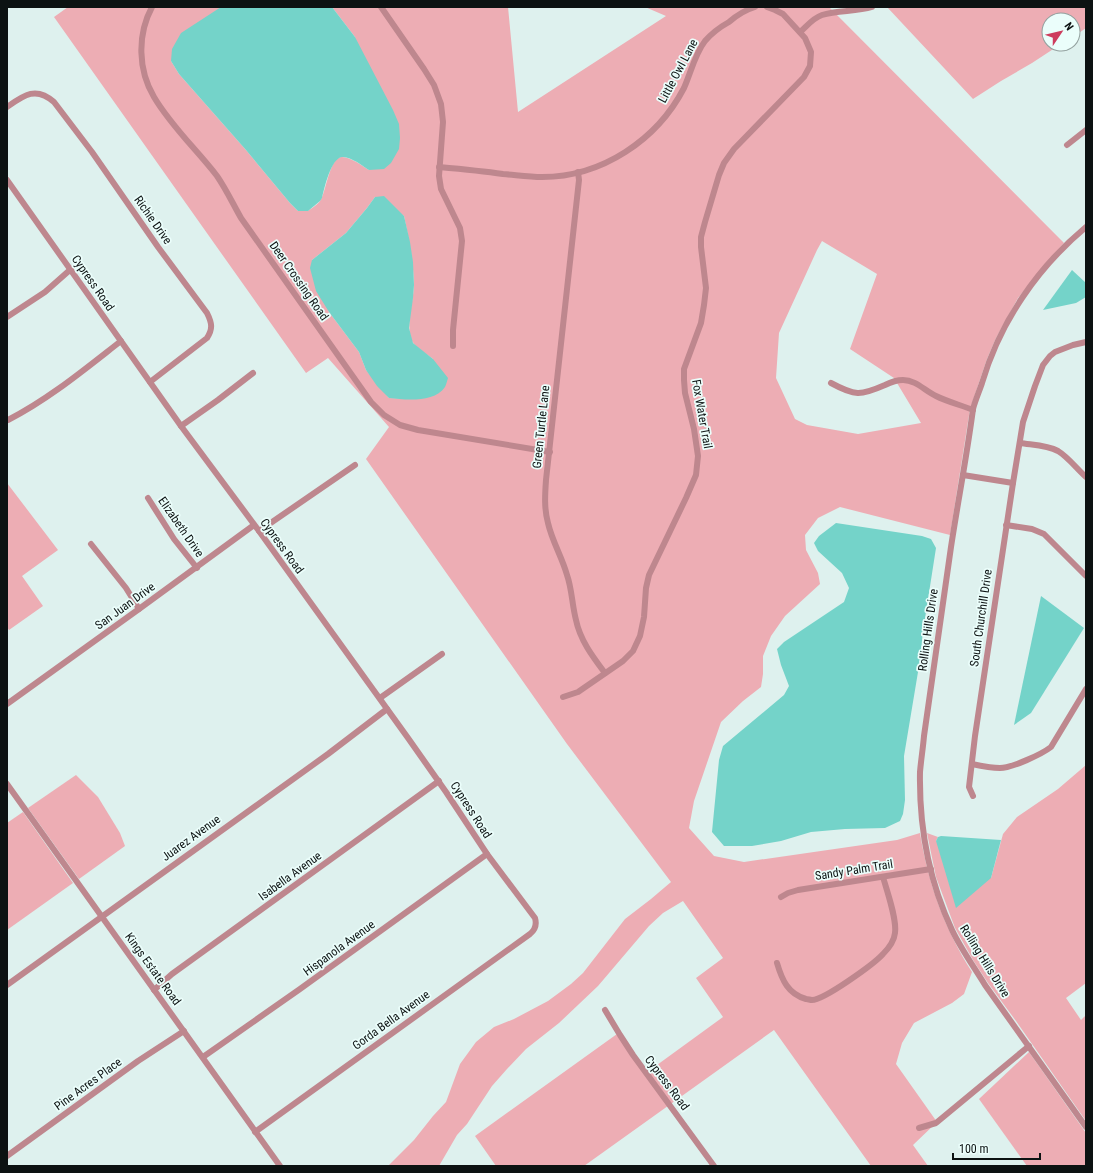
<svg xmlns="http://www.w3.org/2000/svg" width="1093" height="1173" viewBox="0 0 1093 1173" font-family="'Roboto Condensed',sans-serif">
  <style>
    .green { fill: #edadb4; fill-rule: evenodd }
    .water { fill: #74d3c9 }
    .lines { fill: none; stroke-linecap: round; stroke-linejoin: round }
    .minor { stroke: #be878e; stroke-width: 6 }
    .labels { text-anchor: middle; stroke-width: 3.5; stroke-linejoin: round; paint-order: stroke }
    .street-label { font-size: 12px; fill: #0c1212; stroke: #ebfefb }
  </style>
  <rect width="100%" height="100%" fill="#def1ee"/>
  <g class="green">
    <path d="M68,7H221L171,61L179,74L246,150L290,203L298,211C301,211 305,211 307,211C310,210 318,204 320,201C326,193 329,159 341,157C349,156 363,166 369,170L355,37L332,7H508L518,112L666,16L645,7H829L1064,243L1046,263L1018,298L996,338L987,359L970,409L950,535L840,507L818,518L805,535L806,550L818,573L820,584L785,616L771,636L763,656V674L761,687L743,701L721,722L694,801L689,828L714,856L744,862L897,840L920,833C928,883 945,930 972,972L964,994L952,1003L914,1023L902,1043L896,1064L937,1122L913,1145L928,1166H871L774,1030L584,1166H496L475,1136L617,1034L646,1073L723,1017L696,978L723,958L683,901L663,913L649,926L598,986L559,1023L526,1049L507,1069L492,1086L467,1124L457,1135L439,1166H388L414,1140L433,1116L446,1102L460,1064L476,1042L494,1027L514,1019L548,1001L571,984L583,973L625,919L651,899L671,882L567,744L366,459L389,427L328,358L306,373L54,17ZM375,197L404,216C409,239 413,260 414,283C414,301 405,324 412,341C415,347 428,355 433,359L418,399L389,398L366,370L359,352L329,312L312,260L346,233L367,208ZM822,241L877,274L850,349L894,378L921,423L858,434L807,425L795,419L776,378L779,333L817,250Z"/>
    <path d="M887,7H1086V28L1073,37V20H1049V44H1061L1032,63L1001,81L973,99Z"/>
    <path d="M7,483L58,550L22,576L43,606L9,630L7,627Z"/>
    <path d="M1086,765V983L1066,998L1081,1020L1086,1015V1121L1016,1021L988,983L973,960L955,928L936,877L927,833L938,837L936,841L991,878L1003,834L1017,817L1058,789Z"/>
    <path d="M76,775L98,797L120,833L125,846L79,879L28,808Z"/>
    <path d="M23,812L73,883L7,930V823Z"/>
    <path d="M1029,1052L1086,1133V1166H1027L979,1099Z"/>
  </g>
  <g class="water">
    <path d="M221,7H332L355,37L393,110L399,124L400,138L399,149L391,163L384,169L369,170C363,166 350,156 342,157C331,158 324,189 322,198L320,201L308,211H298L290,203L246,150L179,74L171,61L172,49L181,33Z"/>
    <path d="M384,196L404,216L410,242L413,262L414,285L413,298L409,328L413,343L433,359L448,378C447,381 446,385 445,387C434,403 406,400 389,398L377,386L366,370L359,352L329,312L316,291L310,268L312,260L346,233L367,208L375,197Z"/>
    <path d="M1072,270L1086,283V297L1076,303L1043,310Z"/>
    <path d="M836,523L922,536L931,539L936,548L923,631L920,660L904,756L905,800L903,814L900,821L885,828L845,829L811,832L781,841L752,846H724L712,832L719,760L723,746L784,695L789,686L781,665L777,649L784,642L844,602L849,588L842,573L818,551L814,543L819,536Z"/>
    <path d="M1041,596L1084,628L1031,713L1014,725Z"/>
    <path d="M941,836L1001,840L991,878L956,908L936,841L938,837Z"/>
  </g>
  <g class="lines">
    <g class="minor">
      <path d="M152,7C137,35 138,70 154,97C171,126 197,150 217,176C226,189 233,204 241,218L371,402L384,415L400,425L418,430L550,452"/>
      <path d="M381,7L424,69L434,85L441,104L443,122L439,176L441,189L460,228L462,241L453,330V346"/>
      <path d="M800,32C807,26 813,18 822,15C838,10 856,12 872,7"/>
      <path d="M7,107C24,95 36,86 54,102L92,152L158,247L207,313C212,323 213,329 207,338L150,382"/>
      <path d="M1067,145L1086,130"/>
      <path d="M439,167C461,169 482,171 503,174C516,175 529,177 542,177C602,177 657,140 684,88C691,72 695,54 705,41C712,33 720,27 729,22C737,15 745,10 755,7"/>
      <path d="M578,172L579,180L546,480C545,494 544,509 548,523C552,541 562,557 567,575C572,589 572,605 576,620C580,640 593,657 605,673"/>
      <path d="M7,180L181,426L259,531L408,738L446,792L487,854L535,918C537,925 535,930 530,934L255,1132"/>
      <path d="M1086,227C1037,268 1000,322 982,383C979,392 975,401 973,409C967,455 958,501 951,547C942,610 933,673 924,736C923,748 921,760 920,772C919,826 929,881 952,930C961,949 974,967 985,985L1086,1127"/>
      <path d="M7,317L45,292L71,269"/>
      <path d="M831,383C855,396 860,396 885,385C891,382 897,380 903,380C916,380 925,391 936,396C948,402 961,405 973,410"/>
      <path d="M8,420C49,399 85,369 121,341"/>
      <path d="M181,426L218,400L253,373"/>
      <path d="M1020,443C1032,445 1047,445 1058,451C1068,457 1077,469 1086,477"/>
      <path d="M963,475L1013,483"/>
      <path d="M148,498L174,539L197,568"/>
      <path d="M1006,525L1032,529L1044,534L1086,576"/>
      <path d="M259,531L355,465"/>
      <path d="M91,544L126,588L139,609"/>
      <path d="M563,697L578,692L623,661L633,651L640,636L644,617L646,588L649,575L686,498L696,475L698,456L694,429L685,393L684,380V369L701,323L704,305L706,288L701,247V237L705,222L719,175L724,163L734,149L804,77L810,66L811,52L805,38L783,14L775,10L767,7"/>
      <path d="M380,698L442,654"/>
      <path d="M7,704L139,609L254,525"/>
      <path d="M972,764C981,766 990,768 1000,768C1012,768 1042,754 1051,747L1086,689"/>
      <path d="M7,784L280,1166"/>
      <path d="M973,796L969,787L975,736L1013,483L1023,422L1035,386L1043,365L1050,356L1055,352L1073,345L1086,342"/>
      <path d="M781,897L788,893L798,890L931,869"/>
      <path d="M777,963C782,980 788,994 806,999C808,999 810,1000 812,1000C824,1000 874,964 883,954C889,948 894,942 895,933C897,919 887,891 883,877"/>
      <path d="M7,985L328,754L387,709"/>
      <path d="M154,990L172,974L439,781"/>
      <path d="M605,1010L620,1035L633,1055L714,1166"/>
      <path d="M203,1057L300,989L487,854"/>
      <path d="M919,1128L936,1123L1029,1046"/>
      <path d="M7,1156L138,1061L184,1031"/>
    </g>
  </g>
  <g class="labels">
    <g class="street-label">
      <text transform="translate(678 71) rotate(-62)" y="4">Little Owl Lane</text>
      <text transform="translate(153 220) rotate(55)" y="4">Richie Drive</text>
      <text transform="translate(299 281) rotate(55)" y="4">Deer Crossing Road</text>
      <text transform="translate(93 283) rotate(55)" y="4">Cypress Road</text>
      <text transform="translate(702 414) rotate(80)" y="4">Fox Water Trail</text>
      <text transform="translate(541 427) rotate(-84)" y="4">Green Turtle Lane</text>
      <text transform="translate(181 527) rotate(55)" y="4">Elizabeth Drive</text>
      <text transform="translate(282 546) rotate(54)" y="4">Cypress Road</text>
      <text transform="translate(125 606) rotate(-36)" y="4">San Juan Drive</text>
      <text transform="translate(981 618) rotate(-82)" y="4">South Churchill Drive</text>
      <text transform="translate(928 630) rotate(-82)" y="4">Rolling Hills Drive</text>
      <text transform="translate(471 810) rotate(57)" y="4">Cypress Road</text>
      <text transform="translate(191 838) rotate(-36)" y="4">Juarez Avenue</text>
      <text transform="translate(854 870) rotate(-9)" y="4">Sandy Palm Trail</text>
      <text transform="translate(290 876) rotate(-36)" y="4">Isabella Avenue</text>
      <text transform="translate(339 948) rotate(-36)" y="4">Hispanola Avenue</text>
      <text transform="translate(985 961) rotate(58)" y="4">Rolling Hills Drive</text>
      <text transform="translate(153 969) rotate(54)" y="4">Kings Estate Road</text>
      <text transform="translate(391 1020) rotate(-36)" y="4">Gorda Bella Avenue</text>
      <text transform="translate(667 1083) rotate(53)" y="4">Cypress Road</text>
      <text transform="translate(88 1084) rotate(-36)" y="4">Pine Acres Place</text>
    </g>
  </g>
  <rect width="1093" height="1173" fill="none" stroke="#0c1212" stroke-width="16"/>
  <g transform="translate(1061 32) rotate(55)"><circle r="19" fill="#ebfefb" stroke="#92a09e"/>
  <path d="M0-3L7 15L0 10L-7 15Z" fill="#cd3d5e"/>
  <text y="-6" font-size="11" font-weight="bold" text-anchor="middle" fill="#0c1212">N</text>
  </g>
  <path d="M953 1153v6h87v-6" fill="none" stroke="#0c1212" stroke-width="2"/>
  <text x="959" y="1153" font-size="12" fill="#0c1212" stroke="#ebfefb" stroke-width="3" paint-order="stroke">100 m</text>
</svg>
